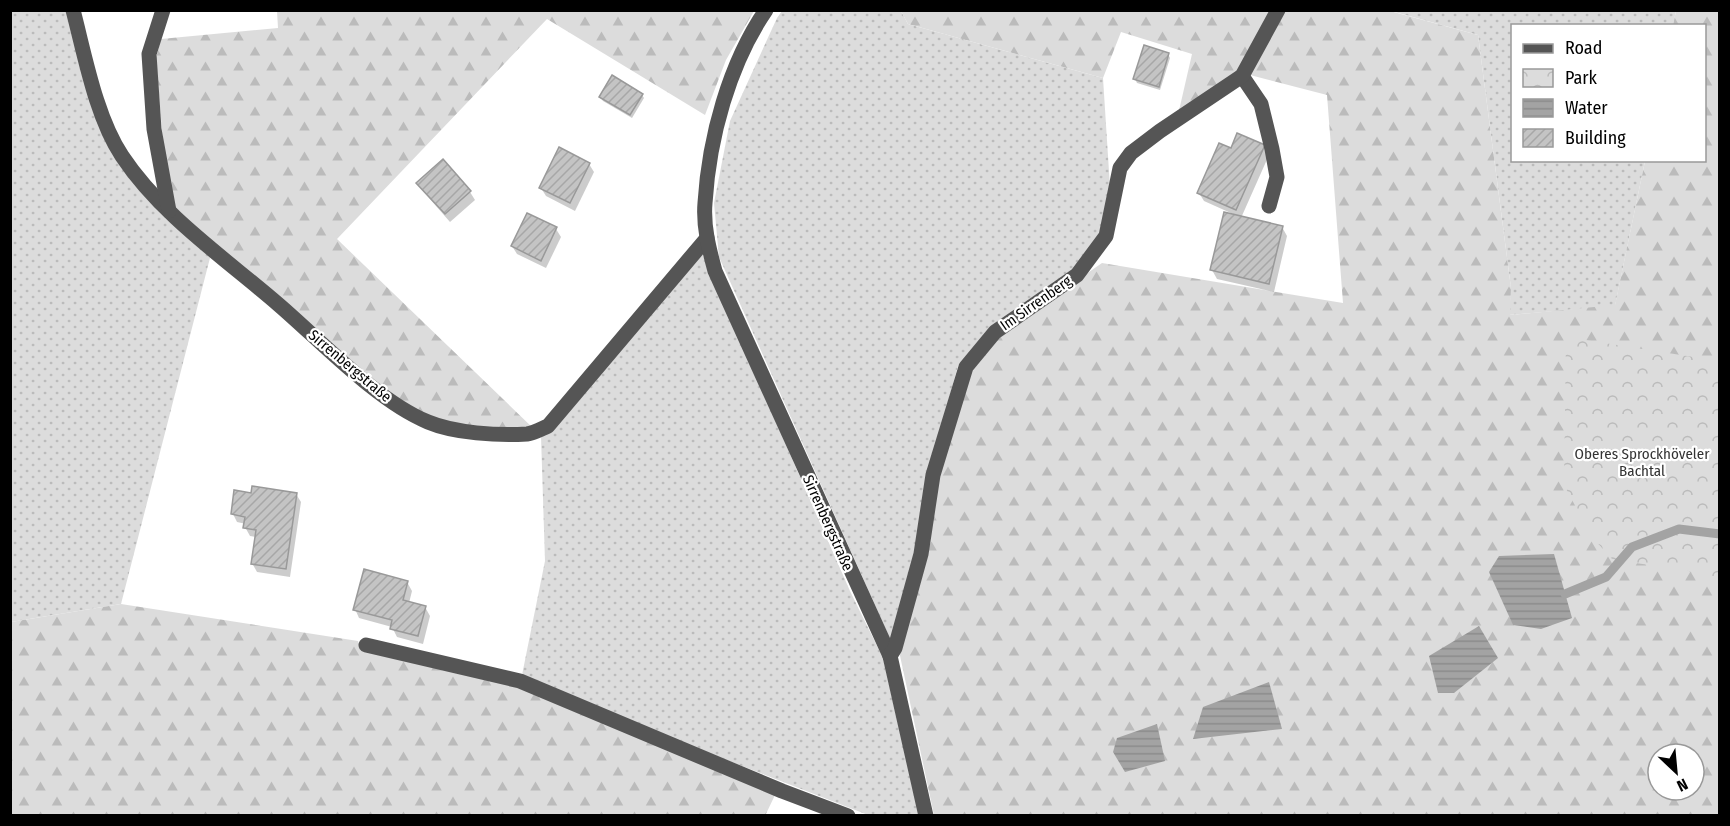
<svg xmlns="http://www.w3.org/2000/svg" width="1730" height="826" viewBox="0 0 1730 826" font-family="'Fira Sans Condensed',sans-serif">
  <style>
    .grass { fill: url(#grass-dots) }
    .forest { fill: url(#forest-firs); fill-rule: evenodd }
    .park { fill: url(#park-crowns) }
    .water { fill: url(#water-rules) }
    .shadow { fill: #0003 }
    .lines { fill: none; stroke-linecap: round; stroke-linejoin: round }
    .stream { stroke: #a3a3a3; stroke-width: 9 }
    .building { fill: url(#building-hatch); stroke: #999; stroke-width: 1.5 }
    .minor { stroke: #555; stroke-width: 15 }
    .labels { text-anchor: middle; stroke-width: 4.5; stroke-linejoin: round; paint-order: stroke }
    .street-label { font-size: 15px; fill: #000; stroke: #fff }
    .park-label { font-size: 15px; fill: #333; stroke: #fff }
  </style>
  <defs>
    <pattern id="grass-dots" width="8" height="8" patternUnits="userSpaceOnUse" patternTransform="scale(1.5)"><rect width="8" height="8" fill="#dcdcdc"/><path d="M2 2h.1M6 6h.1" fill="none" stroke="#bbb" stroke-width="1.8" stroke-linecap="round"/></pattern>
    <pattern id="forest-firs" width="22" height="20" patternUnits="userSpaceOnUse" patternTransform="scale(1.5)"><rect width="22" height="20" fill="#dcdcdc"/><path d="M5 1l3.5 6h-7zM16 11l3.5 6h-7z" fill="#bbb"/></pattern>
    <pattern id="park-crowns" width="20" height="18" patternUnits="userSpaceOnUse" patternTransform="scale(1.5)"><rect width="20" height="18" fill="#dcdcdc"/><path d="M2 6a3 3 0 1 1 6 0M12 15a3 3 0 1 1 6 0" fill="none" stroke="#bbb"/></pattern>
    <pattern id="water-rules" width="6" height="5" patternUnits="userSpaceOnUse" patternTransform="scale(1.5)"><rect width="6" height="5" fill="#a3a3a3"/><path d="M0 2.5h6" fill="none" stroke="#8b8b8b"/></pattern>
    <pattern id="building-hatch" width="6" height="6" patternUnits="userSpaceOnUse" patternTransform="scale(1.5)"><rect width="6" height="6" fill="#c4c4c4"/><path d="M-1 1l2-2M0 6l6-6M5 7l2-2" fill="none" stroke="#a7a7a7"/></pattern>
  </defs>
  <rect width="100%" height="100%" fill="#fff"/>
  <g class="grass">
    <path d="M11,11H68L104,129L211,254L121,604L11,622Z"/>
    <path d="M782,11H901L908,24L1103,78L1110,187L1097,243L1079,265L990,331L958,366L927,476L917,554L892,643L719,257L714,203L730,121L777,18Z"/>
    <path d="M1391,11H1676L1673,25L1512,26V160L1645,161L1615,306L1509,315L1511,288L1478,35Z"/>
    <path d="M702,253L850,591L883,658L919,815H868L521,680L545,561L541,436Z"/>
  </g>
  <g class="forest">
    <path d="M277,11H754L726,60L705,115L547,19L337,239L534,429L490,430L433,418L400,402L174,209L164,155L156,58L161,39L278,28Z"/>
    <path d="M901,11H1273L1235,76L1178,115L1192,54L1121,32L1103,78L908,24Z"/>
    <path d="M1281,11H1390L1478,35L1511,288L1510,315L1615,305L1645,161L1704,160V26L1673,25L1676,11H1719V815H934L899,651L938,475L971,368L998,335L1102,263L1343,303L1327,95L1250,75ZM1658,754H1694V790H1658Z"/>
    <path d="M121,604L358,641L360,648L520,683L775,795L765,816H11V622Z"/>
  </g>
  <path class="park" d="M1566,337L1719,361V587L1687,570L1613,560L1592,537L1564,485Z"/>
  <g class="water">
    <path d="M1554,554L1572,618L1541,629L1513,625L1489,572L1499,556Z"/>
    <path d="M1479,626L1498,658L1454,693H1438L1429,656Z"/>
    <path d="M1269,682L1282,729L1193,739L1203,707Z"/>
    <path d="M1157,724L1165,761L1125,772L1113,752L1117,738Z"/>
  </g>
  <g class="shadow">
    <path d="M1168,54L1170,58L1160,90L1137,83L1135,79Z"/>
    <path d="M642,95L644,98L632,118L603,101L600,97Z"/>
    <path d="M1264,146L1269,155L1241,218L1282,227L1287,236L1274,292L1217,279L1212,270L1233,214L1204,201L1199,193L1232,150Z"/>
    <path d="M589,164L594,172L575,211L546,196L541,188Z"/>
    <path d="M418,183L470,192L475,200L450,222L423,191Z"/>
    <path d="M556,229L561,237L546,268L517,254L512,246Z"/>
    <path d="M296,494L301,502L290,577L257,572L252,563L256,537L250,536L245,527L246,524L237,522L233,514L252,495Z"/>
    <path d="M407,582L412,591L409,603L425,607L430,616L423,644L397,637L392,627L359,618L355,609Z"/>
  </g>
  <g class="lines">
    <path class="stream" d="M1565,594L1606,577L1632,547L1679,529L1720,534"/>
  </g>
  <g class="building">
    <path d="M1144,45L1169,53L1159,87L1133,79Z"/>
    <path d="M612,75L643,94L630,115L599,97Z"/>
    <path d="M1237,133L1265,145L1236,210L1197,193L1219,143L1231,148Z"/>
    <path d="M559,147L590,163L570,203L539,188Z"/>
    <path d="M443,159L471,191L445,214L416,183Z"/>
    <path d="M1224,212L1283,226L1269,284L1210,270Z"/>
    <path d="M527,213L557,227L541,261L511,246Z"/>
    <path d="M252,486L297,493L286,569L251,564L256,530L243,528L245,517L231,514L234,490L251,493Z"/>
    <path d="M364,569L408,581L403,600L426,606L418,636L390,629L392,620L353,610Z"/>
  </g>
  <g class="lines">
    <g class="minor">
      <path d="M73,10C85,56 96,117 122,156C161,215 226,259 279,305C322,342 377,401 428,422C454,433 498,436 527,434C534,433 541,429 548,426L707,238"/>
      <path d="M163,10L149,54L154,129L169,211"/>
      <path d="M766,10C729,64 709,138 705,203C703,226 709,249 715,271L890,656L926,816"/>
      <path d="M1242,76L1261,104L1272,149L1277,177L1269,206"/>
      <path d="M366,645L520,681L782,791L848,816"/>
      <path d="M890,656L895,648L921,554L933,475L966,367L995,332L1077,275L1106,236L1120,168L1131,153L1160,131L1242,76L1278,10"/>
    </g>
  </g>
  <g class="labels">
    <g class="street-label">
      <text transform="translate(1036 303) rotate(-35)" y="5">Im Sirrenberg</text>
      <text transform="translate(350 366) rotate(40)" y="5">Sirrenbergstraße</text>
      <text transform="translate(828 523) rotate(66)" y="5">Sirrenbergstraße</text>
    </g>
    <g class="park-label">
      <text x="1642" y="459">Oberes Sprockhöveler<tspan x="1642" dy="17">Bachtal</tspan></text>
    </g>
  </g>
  <rect width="1730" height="826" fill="none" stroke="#000000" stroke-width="24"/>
  <rect x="1511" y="24" width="195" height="138" fill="#ffffff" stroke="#999999" stroke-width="1.5"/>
  <rect x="1523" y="44" width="30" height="9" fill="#555555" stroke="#999999" stroke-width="1.5"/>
  <text x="1565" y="54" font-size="18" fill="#000000">Road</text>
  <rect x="1523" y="69" width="30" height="18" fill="url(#park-crowns)" stroke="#999999" stroke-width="1.5"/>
  <text x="1565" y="84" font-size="18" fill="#000000">Park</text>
  <rect x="1523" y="99" width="30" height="18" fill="url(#water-rules)" stroke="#999999" stroke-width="1.5"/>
  <text x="1565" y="114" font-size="18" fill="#000000">Water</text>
  <rect x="1523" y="129" width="30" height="18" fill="url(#building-hatch)" stroke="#999999" stroke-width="1.5"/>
  <text x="1565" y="144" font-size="18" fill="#000000">Building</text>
  <g transform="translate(1676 772) rotate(154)"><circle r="28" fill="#ffffff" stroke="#999999" stroke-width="1.5"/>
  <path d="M0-4.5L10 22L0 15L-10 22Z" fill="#000000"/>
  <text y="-9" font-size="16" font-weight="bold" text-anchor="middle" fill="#000000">N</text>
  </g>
</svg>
